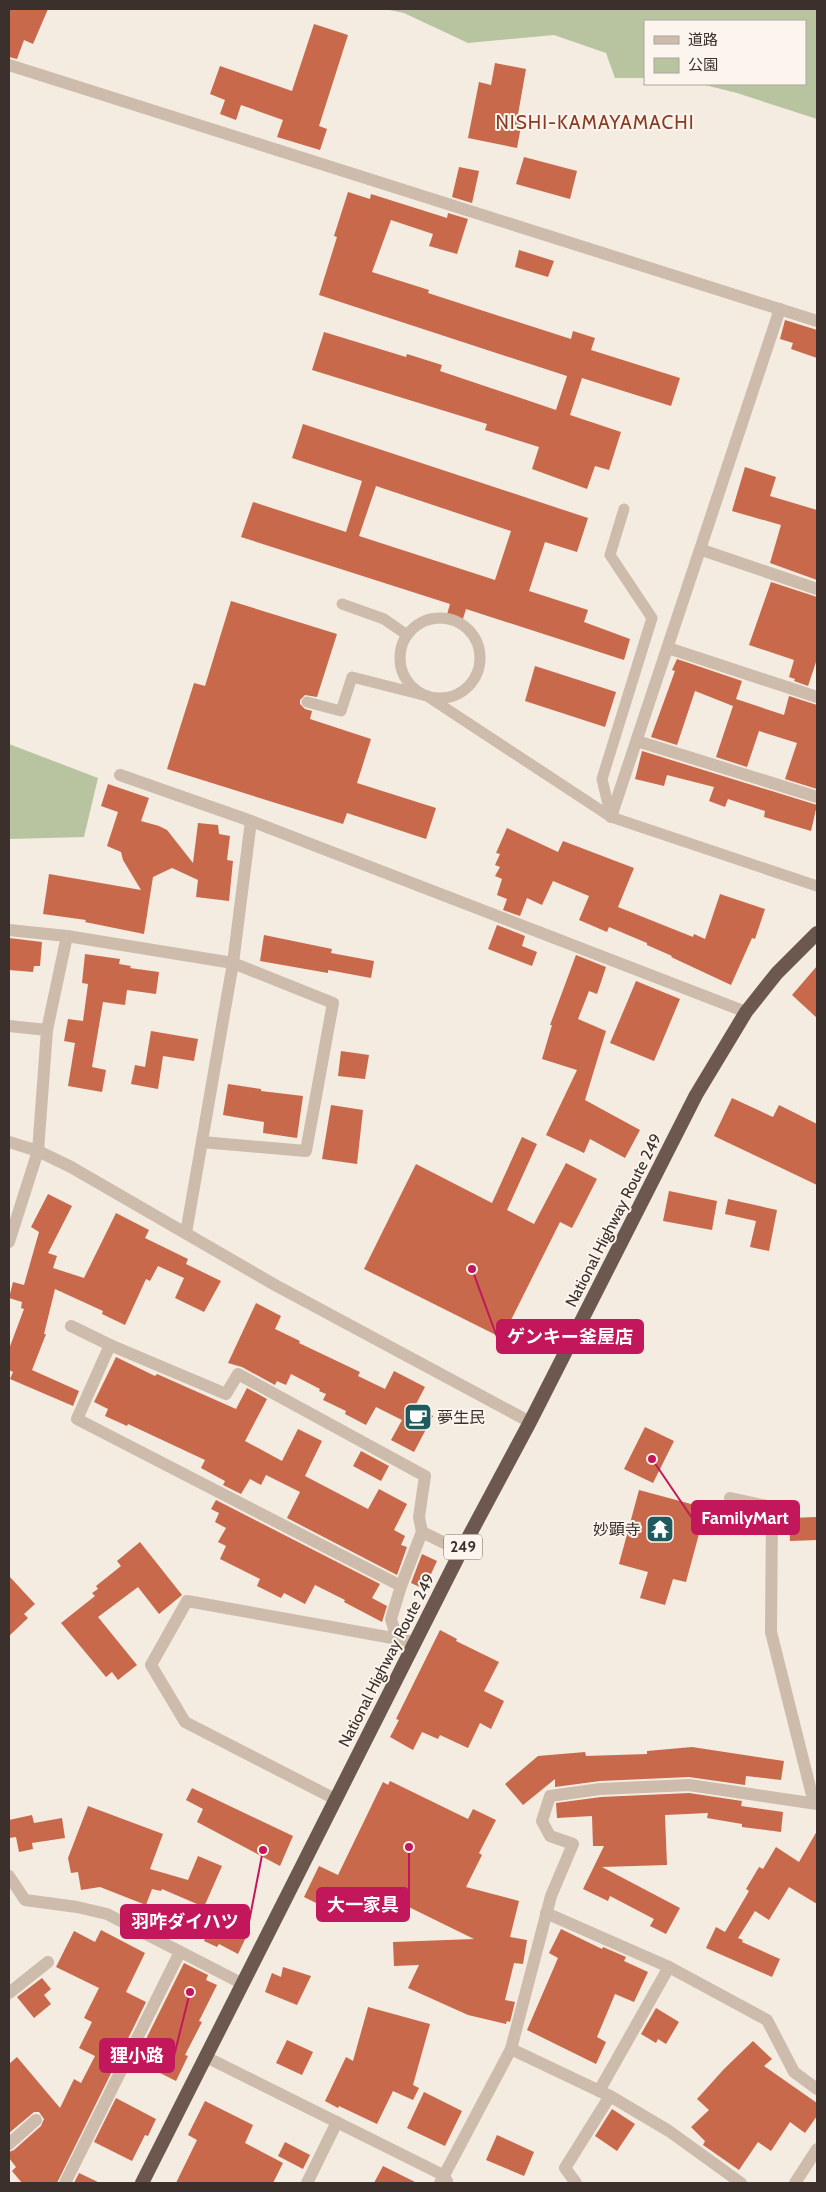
<svg xmlns="http://www.w3.org/2000/svg" width="826" height="2192" viewBox="0 0 826 2192" font-family="Cabin,'Noto Sans JP',sans-serif">
  <style>
    .green { fill: #b8c4a0 }
    .building { fill: #c8694b; fill-rule: evenodd }
    .lines { fill: none; stroke-linecap: round; stroke-linejoin: round }
    .service { stroke: #cdbbac; stroke-width: 11 }
    .minor { stroke: #cdbbac; stroke-width: 12 }
    .tertiary { stroke: #cdbbac; stroke-width: 12 }
    .trunk { stroke: #6c584f; stroke-width: 14 }
    .labels { text-anchor: middle; stroke-width: 4; stroke-linejoin: round; paint-order: stroke }
    .shield { fill: #fbf5ee; stroke: #756b66; stroke-width: 1 }
    .shield-label { font-size: 15px; font-weight: bold; fill: #3b302b }
    .street-label { font-size: 16px; fill: #3b302b; stroke: #fbf5ee }
    .poi-label { font-size: 16px; fill: #3b302b; stroke: #fbf5ee; text-anchor: start }
    .quarter-label { font-size: 19px; letter-spacing: 1px; fill: #8c3b22; stroke: #fbf5ee }
    .leader { fill: none; stroke: #c2185b; stroke-width: 2 }
    .callout-dot { fill: #c2185b; stroke: #fbf5ee; stroke-width: 2 }
    .callout { fill: #c2185b; stroke: #c2185b; stroke-width: 2 }
    .callout-label { font-size: 18px; text-anchor: middle; font-weight: bold; fill: #fff }
  </style>
  <rect width="100%" height="100%" fill="#f4ebe1"/>
  <g class="green">
    <path d="M385,9H817V119L737,93L701,84H805V21H645V78H615L606,53L554,35L468,43L404,13Z"/>
    <path d="M9,744L98,778L84,837L9,839Z"/>
  </g>
  <g class="building">
    <path d="M9,9H48L33,44L24,40L17,59L9,57Z"/>
    <path d="M314,24L348,35L319,126L327,129L320,150L277,137L283,120L241,105L236,120L220,114L225,100L210,94L220,66L292,91Z"/>
    <path d="M495,63L526,69L517,120L522,121L517,148L468,138L479,82L491,85Z"/>
    <path d="M524,157L577,171L570,199L516,184Z"/>
    <path d="M459,167L479,171L472,203L452,197Z"/>
    <path d="M348,192L370,199L371,194L447,218L448,213L468,219L457,254L429,246L433,234L391,220L372,272L429,290L428,293L571,339L573,331L595,338L591,350L680,378L671,406L582,378L570,415L621,432L609,470L595,466L587,489L532,469L539,447L485,430L487,424L312,370L324,332L406,357L407,354L442,365L440,371L556,410L567,376L319,295L337,237L334,236Z"/>
    <path d="M519,250L554,261L548,277L515,267Z"/>
    <path d="M785,320L817,330V358L791,349L793,343L780,339Z"/>
    <path d="M303,424L588,518L577,552L545,542L529,591L588,610L584,622L630,639L624,660L466,609L462,622L446,618L450,604L241,537L253,502L346,532L362,481L292,458ZM376,486L511,531L495,580L359,536Z"/>
    <path d="M745,467L776,477L770,496L817,510V580L770,563L781,525L732,511Z"/>
    <path d="M771,582L817,597V659L808,686L794,681L795,679L789,677L794,660L749,645Z"/>
    <path d="M231,601L337,634L317,697L305,695L300,700V704L305,709L312,711L310,719L371,739L357,783L436,808L426,839L347,813L343,824L167,769L194,683L205,686Z"/>
    <path d="M677,659L742,681L736,699L784,715L789,696L817,705V789L785,779L797,743L759,731L747,767L716,757L733,706L695,691L677,745L651,737L675,671L672,670Z"/>
    <path d="M535,666L616,692L605,727L525,701Z"/>
    <path d="M642,751L817,805L811,831L764,817L765,811L728,799L725,807L709,801L714,787L667,775L664,786L635,779Z"/>
    <path d="M108,784L149,798L141,821L159,826L167,830L193,863L198,823L218,825L219,834L230,836L227,860L233,861L229,901L196,897L198,880L172,868L153,877L144,934L85,922L86,920L43,914L49,874L141,890L123,860L121,852L107,846L118,812L101,806Z"/>
    <path d="M507,828L558,852L563,841L634,868L618,907L693,937L694,934L705,939L720,894L765,909L755,939L752,938L731,985L671,957L672,956L647,945V943L609,927L607,932L579,920L589,896L553,881L542,905L527,898L520,916L503,910L507,899L497,895L502,879L495,876L500,867L495,865L500,854L496,853Z"/>
    <path d="M497,925L525,936L522,946L537,952L532,966L488,949Z"/>
    <path d="M264,935L332,949L331,953L374,961L371,978L328,970V973L260,961Z"/>
    <path d="M9,938L42,942L40,966H34L33,972L9,970Z"/>
    <path d="M85,954L120,959L119,964L131,966L130,968L159,972L156,994L127,990L125,1005L103,1002L92,1067L106,1070L102,1092L68,1086L75,1043L64,1041L68,1019L83,1021L88,984L82,983Z"/>
    <path d="M576,955L606,967L597,994L589,991L578,1019L606,1031L585,1100L640,1130L625,1158L590,1139L584,1153L546,1135L577,1070L542,1059L552,1025H550Z"/>
    <path d="M817,966V1018L792,995Z"/>
    <path d="M636,981L680,999L654,1061L610,1043Z"/>
    <path d="M151,1031L198,1039L194,1061L163,1056L158,1089L131,1084L135,1065L145,1067Z"/>
    <path d="M341,1051L369,1055L365,1079L338,1076Z"/>
    <path d="M228,1084L261,1089V1091L303,1096L297,1138L263,1133L264,1122L223,1115Z"/>
    <path d="M732,1098L773,1117L779,1105L817,1124V1185L714,1136Z"/>
    <path d="M331,1105L363,1110L357,1164L322,1159Z"/>
    <path d="M522,1137L537,1144L507,1210L534,1224L566,1163L597,1179L572,1228L560,1222L502,1338L364,1269L416,1164L492,1203Z"/>
    <path d="M669,1191L717,1201L712,1230L663,1221Z"/>
    <path d="M48,1194L72,1206L48,1253L57,1256L53,1268L84,1278L116,1213L149,1230L145,1238L188,1259L186,1264L221,1281L204,1312L175,1298L184,1278L158,1266L150,1281L146,1279L125,1325L102,1314L103,1311L55,1289L44,1334H46L32,1370L79,1391L73,1406L10,1379L13,1372L9,1370V1349L24,1309L21,1308L22,1302L9,1298L13,1282L24,1285L39,1232L31,1227Z"/>
    <path d="M728,1199L777,1210L769,1251L750,1247L756,1221L725,1214Z"/>
    <path d="M256,1303L281,1316L275,1329L300,1341L299,1343L360,1372L358,1376L385,1389L394,1371L425,1387L415,1406L433,1416L414,1452L391,1440L402,1420L376,1407L366,1425L345,1414L346,1411L323,1400L326,1394L319,1391L320,1389L291,1374L286,1385L277,1381L275,1385L242,1367L228,1363Z"/>
    <path d="M116,1357L155,1376L157,1374L236,1409L247,1388L267,1399L245,1441L282,1461L298,1429L322,1441L305,1476L368,1509L379,1489L407,1504L394,1530L405,1536L401,1545L407,1547L397,1575L287,1518L300,1492L266,1475L261,1485L250,1479L241,1494L223,1485L225,1481L201,1468L205,1460L128,1424L127,1426L105,1416L108,1409L94,1402Z"/>
    <path d="M645,1427L674,1441L653,1483L624,1469Z"/>
    <path d="M361,1451L389,1466L381,1481L353,1466Z"/>
    <path d="M639,1490L706,1508L686,1582L673,1579L665,1605L640,1598L648,1572L619,1564Z"/>
    <path d="M216,1500L380,1584L372,1598L387,1606L382,1622L344,1602L345,1600L315,1585L305,1604L284,1593L281,1598L257,1586L260,1579L220,1559L226,1546L218,1542L226,1528L215,1522L219,1513L211,1509Z"/>
    <path d="M817,1517V1540L790,1541L789,1518Z"/>
    <path d="M140,1542L182,1595L159,1614L138,1587L98,1617L137,1665L118,1680L112,1672L106,1677L61,1623L95,1596L92,1593L98,1589L96,1586L121,1566L117,1561Z"/>
    <path d="M422,1554L437,1561L424,1589L411,1583Z"/>
    <path d="M9,1576L35,1604L24,1614L28,1618L9,1636Z"/>
    <path d="M440,1630L457,1639L456,1641L499,1662L484,1691L504,1701L491,1729L480,1723L468,1748L440,1735L438,1739L422,1732L413,1750L390,1737L399,1720L396,1719Z"/>
    <path d="M692,1747L784,1761L781,1780L746,1776L745,1785L689,1777L600,1781L555,1787V1779L523,1805L505,1784L538,1756L585,1752L586,1756L647,1754V1751Z"/>
    <path d="M390,1781L468,1819L473,1809L496,1820L479,1853L482,1855L466,1887L519,1901L510,1937L527,1940L523,1964L514,1963L505,2000L515,2002L510,2022L507,2021L506,2024L468,2015L408,1988L419,1965L394,1966L393,1942L474,1939L368,1887L356,1912L332,1900L328,1909L304,1897L319,1866L338,1875L383,1782L388,1785Z"/>
    <path d="M192,1788L293,1836L280,1866L197,1822L203,1809L186,1800Z"/>
    <path d="M689,1793L742,1801L741,1806L783,1812L781,1832L742,1827V1824L707,1818L708,1813L665,1815L667,1865L602,1867L680,1908L666,1934L650,1926L654,1919L610,1896L608,1901L583,1889L604,1846H593L592,1816L557,1818L556,1803L601,1797Z"/>
    <path d="M88,1806L163,1834L150,1869L188,1880L198,1856L222,1866L204,1907L162,1889L161,1891L152,1889L146,1905L100,1887L81,1890L78,1872L71,1873L68,1858Z"/>
    <path d="M32,1815L34,1823L62,1818L65,1838L32,1843L33,1849L19,1852L16,1837L9,1838V1820Z"/>
    <path d="M817,1831V1904L789,1887L769,1920L755,1911L738,1938L743,1940L742,1942L780,1959L772,1977L706,1948L716,1927L725,1932L749,1891L746,1889L759,1867L763,1869L776,1847L799,1862Z"/>
    <path d="M200,1911L248,1933L238,1954L219,1944L217,1947L204,1941L206,1936L191,1929Z"/>
    <path d="M561,1929L602,1949L603,1947L626,1957L624,1961L648,1972L634,2002L615,1994L597,2037L606,2042L596,2064L527,2030L558,1958L549,1953Z"/>
    <path d="M101,1930L145,1953L126,1992L146,2002L57,2183H22L12,2171L16,2167L9,2158V2152L14,2150L41,2126L44,2119L39,2112H34L9,2133V2064L17,2057L60,2108L74,2079L81,2083L95,2056L79,2048L92,2022L84,2018L99,1988L56,1967L74,1931L95,1942Z"/>
    <path d="M184,1963L208,1975L206,1980L217,1985L199,2021L202,2022L185,2055L188,2056L176,2081L148,2067L154,2056L141,2049Z"/>
    <path d="M283,1967L311,1976L297,2005L265,1992L272,1973L281,1977Z"/>
    <path d="M42,1978L51,1989L44,1995L51,2004L34,2018L17,1997Z"/>
    <path d="M368,2007L430,2024L413,2085L419,2088L413,2100L393,2091L377,2124L339,2106L338,2108L325,2101L346,2057L353,2061Z"/>
    <path d="M656,2008L679,2022L666,2044L658,2039L656,2043L641,2034Z"/>
    <path d="M287,2040L313,2052L302,2075L276,2063Z"/>
    <path d="M753,2041L772,2059L764,2066L817,2103V2116L805,2133L790,2122L771,2151L758,2142L739,2170L703,2145L705,2141L691,2127L709,2110L697,2099L724,2069Z"/>
    <path d="M424,2092L462,2111L445,2146L407,2128Z"/>
    <path d="M116,2098L156,2119L148,2136L145,2135L132,2161L94,2142Z"/>
    <path d="M205,2101L253,2125L245,2143L283,2163L273,2183H176L197,2140L188,2135Z"/>
    <path d="M612,2109L635,2124L617,2151L595,2136Z"/>
    <path d="M497,2135L534,2152L524,2176L486,2160Z"/>
    <path d="M285,2142L310,2155L303,2169L278,2156Z"/>
    <path d="M383,2166L417,2183H374Z"/>
    <path d="M79,2173L100,2183H74Z"/>
  </g>
  <g class="lines">
    <g class="service">
      <path d="M342,604L384,619L407,635"/>
      <circle cx="440" cy="658" r="40"/>
      <path d="M307,702L341,711L352,677L427,696L611,817L817,886"/>
      <path d="M611,817L602,779L652,618L610,555L624,509"/>
    </g>
    <g class="minor">
      <path d="M702,550L817,589"/>
      <path d="M668,648L817,697"/>
      <path d="M637,741L817,797"/>
      <path d="M120,775L251,821L746,1012"/>
      <path d="M611,817L780,309"/>
      <path d="M9,930L67,936L233,963L333,1003L306,1151L202,1142"/>
      <path d="M9,1026L47,1030"/>
      <path d="M186,1233L233,963L251,821"/>
      <path d="M9,1242L38,1151L47,1030L67,936"/>
      <path d="M71,1326L110,1345"/>
      <path d="M110,1345L226,1394L238,1374L425,1476L419,1517L422,1532L401,1586L77,1419Z"/>
      <path d="M730,1498L772,1507L771,1632L814,1803"/>
      <path d="M422,1532L461,1551"/>
      <path d="M397,1639L391,1619L401,1586"/>
      <path d="M335,1799L185,1722L151,1665L187,1601L415,1642"/>
      <path d="M9,1876L25,1900L77,1907L107,1914L243,1984"/>
      <path d="M546,1913L669,1967L767,2020L794,2072L817,2089"/>
      <path d="M9,1993L48,1962"/>
      <path d="M511,2049L610,2096L669,2131L741,2183"/>
      <path d="M206,2057L443,2175L447,2181"/>
      <path d="M599,2091L669,1967"/>
      <path d="M9,2144L36,2120"/>
      <path d="M65,2183L180,1952"/>
      <path d="M307,2183L337,2122"/>
      <path d="M440,2183L511,2049L551,1896L573,1844L550,1836L542,1821L550,1796L600,1789L689,1785L817,1804"/>
      <path d="M576,2183L565,2168L610,2096"/>
      <path d="M795,2183L817,2149"/>
    </g>
    <g class="tertiary">
      <path d="M9,65L817,321"/>
      <path d="M9,1142L38,1151L71,1167L275,1285L530,1422"/>
    </g>
    <path class="trunk" d="M142,2183L461,1551L530,1422L696,1095L746,1012L777,973L817,933"/>
  </g>
  <defs>
    <symbol id="cafe-square" viewBox="-11 -11 22 22"><rect x="-9" y="-9" width="18" height="18" rx="4" fill="#1f5a5e" stroke="#fbf5ee"/><path d="M-5.5-4.5H6V0H3Q3 3.5 0 3.5H-2.5Q-5.5 3.5-5.5 0ZM3-3.2v2h1.7v-2ZM-6 4.5H4V6H-6Z" fill="#fff"/></symbol>
    <symbol id="temple-square" viewBox="-11 -11 22 22"><rect x="-9" y="-9" width="18" height="18" rx="4" fill="#1f5a5e" stroke="#fbf5ee"/><path d="M0-6L5-2H3V0L6.5 2.5H4V6H1.5V3h-3V6H-4V2.5H-6.5L-3 0V-2H-5Z" fill="#fff"/></symbol>
  </defs>
  <g fill-rule="evenodd">
    <use href="#cafe-square" x="402" y="1401" width="32" height="32"/>
    <use href="#temple-square" x="644" y="1513" width="32" height="32"/>
  </g>
  <g class="labels">
    <rect class="shield" x="444" y="1534.5" width="38" height="25" rx="4"/>
    <g class="shield-label">
      <text x="463" y="1552">249</text>
    </g>
    <g class="street-label">
      <text transform="translate(613 1220) rotate(-63)" y="6">National Highway Route 249</text>
      <text transform="translate(386 1660) rotate(-63)" y="6">National Highway Route 249</text>
    </g>
    <g class="poi-label">
      <text x="437" y="1423">夢生民</text>
      <text x="641" y="1535" text-anchor="end">妙顕寺</text>
    </g>
    <g class="quarter-label">
      <text x="595" y="129">NISHI-KAMAYAMACHI</text>
    </g>
  </g>
  <path class="leader" d="M472 1269L497 1337M652 1459L692 1518M409 1847L409 1905M263 1850L249 1922M190 1992L174 2056"/>
  <g class="callout-dot">
    <circle cx="472" cy="1269" r="5"/>
    <circle cx="652" cy="1459" r="5"/>
    <circle cx="409" cy="1847" r="5"/>
    <circle cx="263" cy="1850" r="5"/>
    <circle cx="190" cy="1992" r="5"/>
  </g>
  <g class="callout">
    <rect x="497" y="1320" width="146" height="33" rx="5"/>
    <rect x="692" y="1501" width="107" height="33" rx="5"/>
    <rect x="317" y="1888" width="92" height="33" rx="5"/>
    <rect x="121" y="1905" width="128" height="33" rx="5"/>
    <rect x="100" y="2039" width="74" height="33" rx="5"/>
  </g>
  <g class="callout-label">
    <text x="570" y="1343">ゲンキー釜屋店</text>
    <text x="745" y="1524">FamilyMart</text>
    <text x="363" y="1911">大一家具</text>
    <text x="185" y="1928">羽咋ダイハツ</text>
    <text x="137" y="2062">狸小路</text>
  </g>
  <rect width="826" height="2192" fill="none" stroke="#3b302b" stroke-width="20"/>
  <rect x="644" y="20" width="162" height="65" fill="#fbf5ee" stroke="#aea6a0"/>
  <rect x="654" y="36" width="25" height="8" fill="#cdbbac" stroke="#aea6a0"/>
  <text x="688" y="45" font-size="15" fill="#3b302b">道路</text>
  <rect x="654" y="58" width="25" height="15" fill="#b8c4a0" stroke="#aea6a0"/>
  <text x="688" y="70" font-size="15" fill="#3b302b">公園</text>
</svg>
